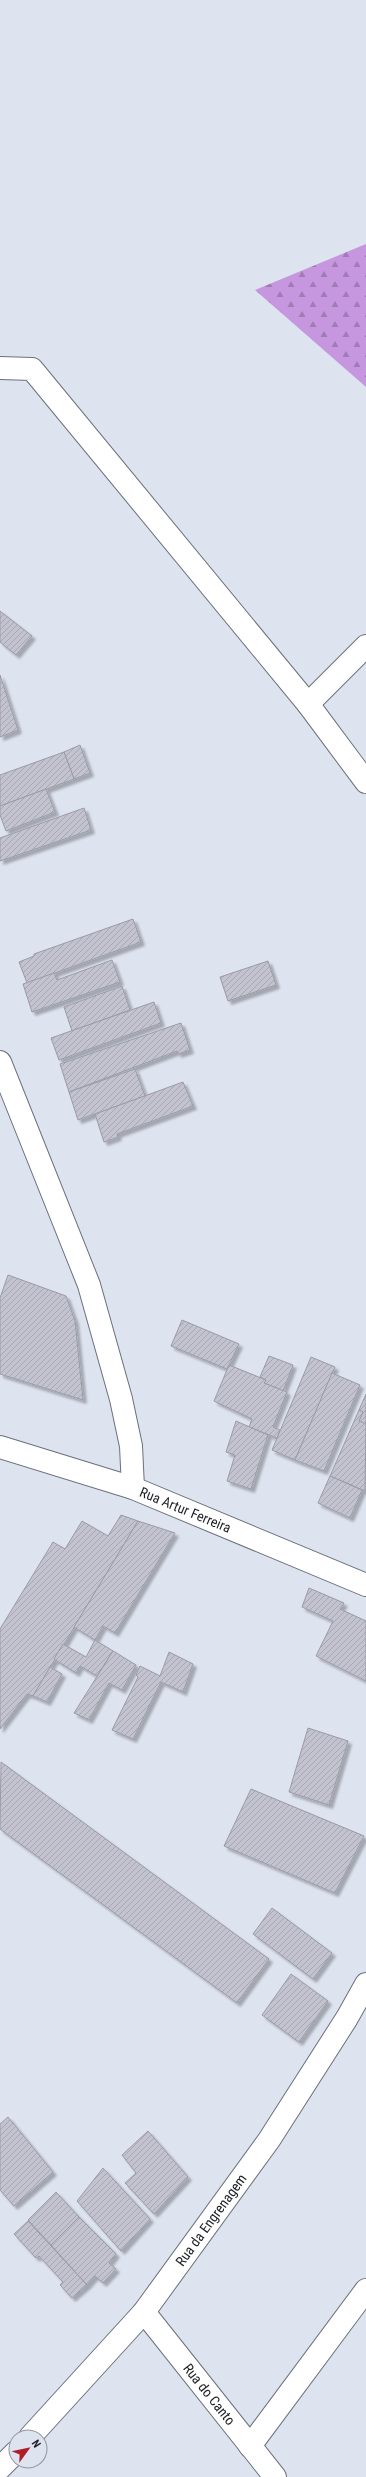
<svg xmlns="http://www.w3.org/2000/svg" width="366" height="2477" viewBox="0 0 366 2477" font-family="'Roboto Condensed',sans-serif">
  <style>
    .forest { fill: url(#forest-firs) }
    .building { fill: url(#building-hatch); stroke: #9b9aa7; filter: url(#shadow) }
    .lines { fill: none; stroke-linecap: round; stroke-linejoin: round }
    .minor-casing { stroke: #6b707b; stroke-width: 24 }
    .minor { stroke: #fff; stroke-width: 22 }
    .labels { text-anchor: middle; stroke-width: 3; stroke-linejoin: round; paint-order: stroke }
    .street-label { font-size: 14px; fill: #1e2024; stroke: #dde3ef }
  </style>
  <defs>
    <pattern id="forest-firs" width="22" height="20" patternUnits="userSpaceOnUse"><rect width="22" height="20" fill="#c697df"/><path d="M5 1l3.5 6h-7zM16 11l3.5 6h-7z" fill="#a07bb5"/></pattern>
    <pattern id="building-hatch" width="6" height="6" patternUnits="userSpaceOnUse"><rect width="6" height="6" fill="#c3c2cf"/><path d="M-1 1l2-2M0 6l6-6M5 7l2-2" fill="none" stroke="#a7a6b2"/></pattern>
    <filter id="shadow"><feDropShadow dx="3.5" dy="3.5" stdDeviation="1" flood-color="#0004"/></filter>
  </defs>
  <rect width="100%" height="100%" fill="#dde3ef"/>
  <path class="forest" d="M366,244V387L255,290Z"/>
  <g class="building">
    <path d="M0,611L32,636L16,655L0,642Z"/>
    <path d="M0,675L18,730L0,737Z"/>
    <path d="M80,745L90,773L74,779L64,752Z"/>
    <path d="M64,752L74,779L0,806V775Z"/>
    <path d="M46,789L55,812L6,831L0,815V806Z"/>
    <path d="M84,808L91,830L0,861V838Z"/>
    <path d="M133,919L141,942L27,983L19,962L34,956V954Z"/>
    <path d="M112,960L120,982L32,1012L23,984L54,973L57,980Z"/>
    <path d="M268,961L276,985L228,1001L220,977Z"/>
    <path d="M122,986L130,1010L72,1031L64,1007Z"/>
    <path d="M154,1002L161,1023L59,1060L51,1038Z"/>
    <path d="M181,1023L190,1050L178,1054L177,1051L69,1092L60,1064Z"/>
    <path d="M135,1069L145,1096L78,1120L69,1092Z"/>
    <path d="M183,1082L193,1106L117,1134L118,1137L104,1142L95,1114Z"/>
    <path d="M8,1275L66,1296L75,1321L83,1400L0,1374V1298Z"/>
    <path d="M182,1320L239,1344L227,1369L171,1346Z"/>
    <path d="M269,1356L293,1365L283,1391L264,1383L266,1380L260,1377Z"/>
    <path d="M311,1357L335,1367L295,1460L272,1450Z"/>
    <path d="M229,1365L266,1380L264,1383L287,1392L273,1427L280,1430L277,1438L249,1427L252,1419L214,1401Z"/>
    <path d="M332,1373L360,1385L324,1471L295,1460Z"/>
    <path d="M366,1394V1424L359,1421L363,1412L359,1410Z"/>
    <path d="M359,1410L363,1412L359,1421L366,1424L365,1491L330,1476Z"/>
    <path d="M236,1421L268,1435L251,1489L227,1481L235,1455L226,1452Z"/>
    <path d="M330,1476L362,1490L350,1518L318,1503Z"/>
    <path d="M121,1515L138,1521L33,1696L27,1694L0,1729V1629L53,1542L65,1549L82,1521L108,1536Z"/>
    <path d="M138,1521L175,1533L115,1633L103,1626L95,1640L74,1627Z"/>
    <path d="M309,1588L344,1603L340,1609L366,1621V1681L316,1656L333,1621L302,1607Z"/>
    <path d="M95,1640L113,1651L97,1676L80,1666L76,1673L54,1659L63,1644L86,1657Z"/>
    <path d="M113,1651L136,1665L122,1690L109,1683L89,1720L74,1713Z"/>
    <path d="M169,1652L193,1664L183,1692L161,1682L133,1739L112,1730L138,1677L136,1675L140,1666L160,1676Z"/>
    <path d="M50,1667L62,1674L47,1702L33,1696Z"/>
    <path d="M308,1728L348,1741L329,1805L289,1792Z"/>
    <path d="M1,1762L269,1959L237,2003L0,1829Z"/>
    <path d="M251,1789L364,1836L335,1893L224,1846Z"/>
    <path d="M272,1908L332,1953L313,1979L253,1934Z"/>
    <path d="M291,1974L328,2001L299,2042L262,2015Z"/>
    <path d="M8,2117L53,2172L14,2206L0,2190V2124Z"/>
    <path d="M148,2131L188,2177L154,2214L125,2183L136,2173L122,2155Z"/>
    <path d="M103,2168L150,2219L121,2251L77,2201Z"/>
    <path d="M56,2192L79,2217L51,2245L28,2220Z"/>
    <path d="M79,2217L116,2254L109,2263L116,2269L103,2283L95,2276L87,2285L51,2245Z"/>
    <path d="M28,2221L87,2285L72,2298L60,2285L63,2282L39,2256L36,2258L14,2234Z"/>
  </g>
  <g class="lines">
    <defs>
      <g id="minor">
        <path d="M0,368L32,369L308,704L366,646"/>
        <path d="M308,704L366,782"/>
        <path d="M0,1062L89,1285L121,1399L131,1446L133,1488"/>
        <path id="s1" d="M0,1447L133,1488L366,1585"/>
        <path id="s2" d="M144,2312L275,2477"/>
        <path id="s3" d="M30,2437L144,2312L269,2140L347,2018L366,1984"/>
        <path d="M250,2446L366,2290"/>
        <path d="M0,2468L16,2452"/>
      </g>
    </defs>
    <use href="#minor" class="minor-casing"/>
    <use href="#minor" class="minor"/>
  </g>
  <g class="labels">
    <g class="street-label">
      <text dy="5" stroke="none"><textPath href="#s1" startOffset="196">Rua Artur Ferreira</textPath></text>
      <text dy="5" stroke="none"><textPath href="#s3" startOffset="283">Rua da Engrenagem</textPath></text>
      <text dy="5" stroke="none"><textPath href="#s2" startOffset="105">Rua do Canto</textPath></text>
    </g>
  </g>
  <g transform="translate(28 2449) rotate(57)"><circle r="19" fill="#dde3ef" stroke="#91959e"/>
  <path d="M0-3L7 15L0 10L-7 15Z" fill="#b01d28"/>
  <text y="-6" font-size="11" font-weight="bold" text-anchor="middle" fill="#1e2024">N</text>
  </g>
</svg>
